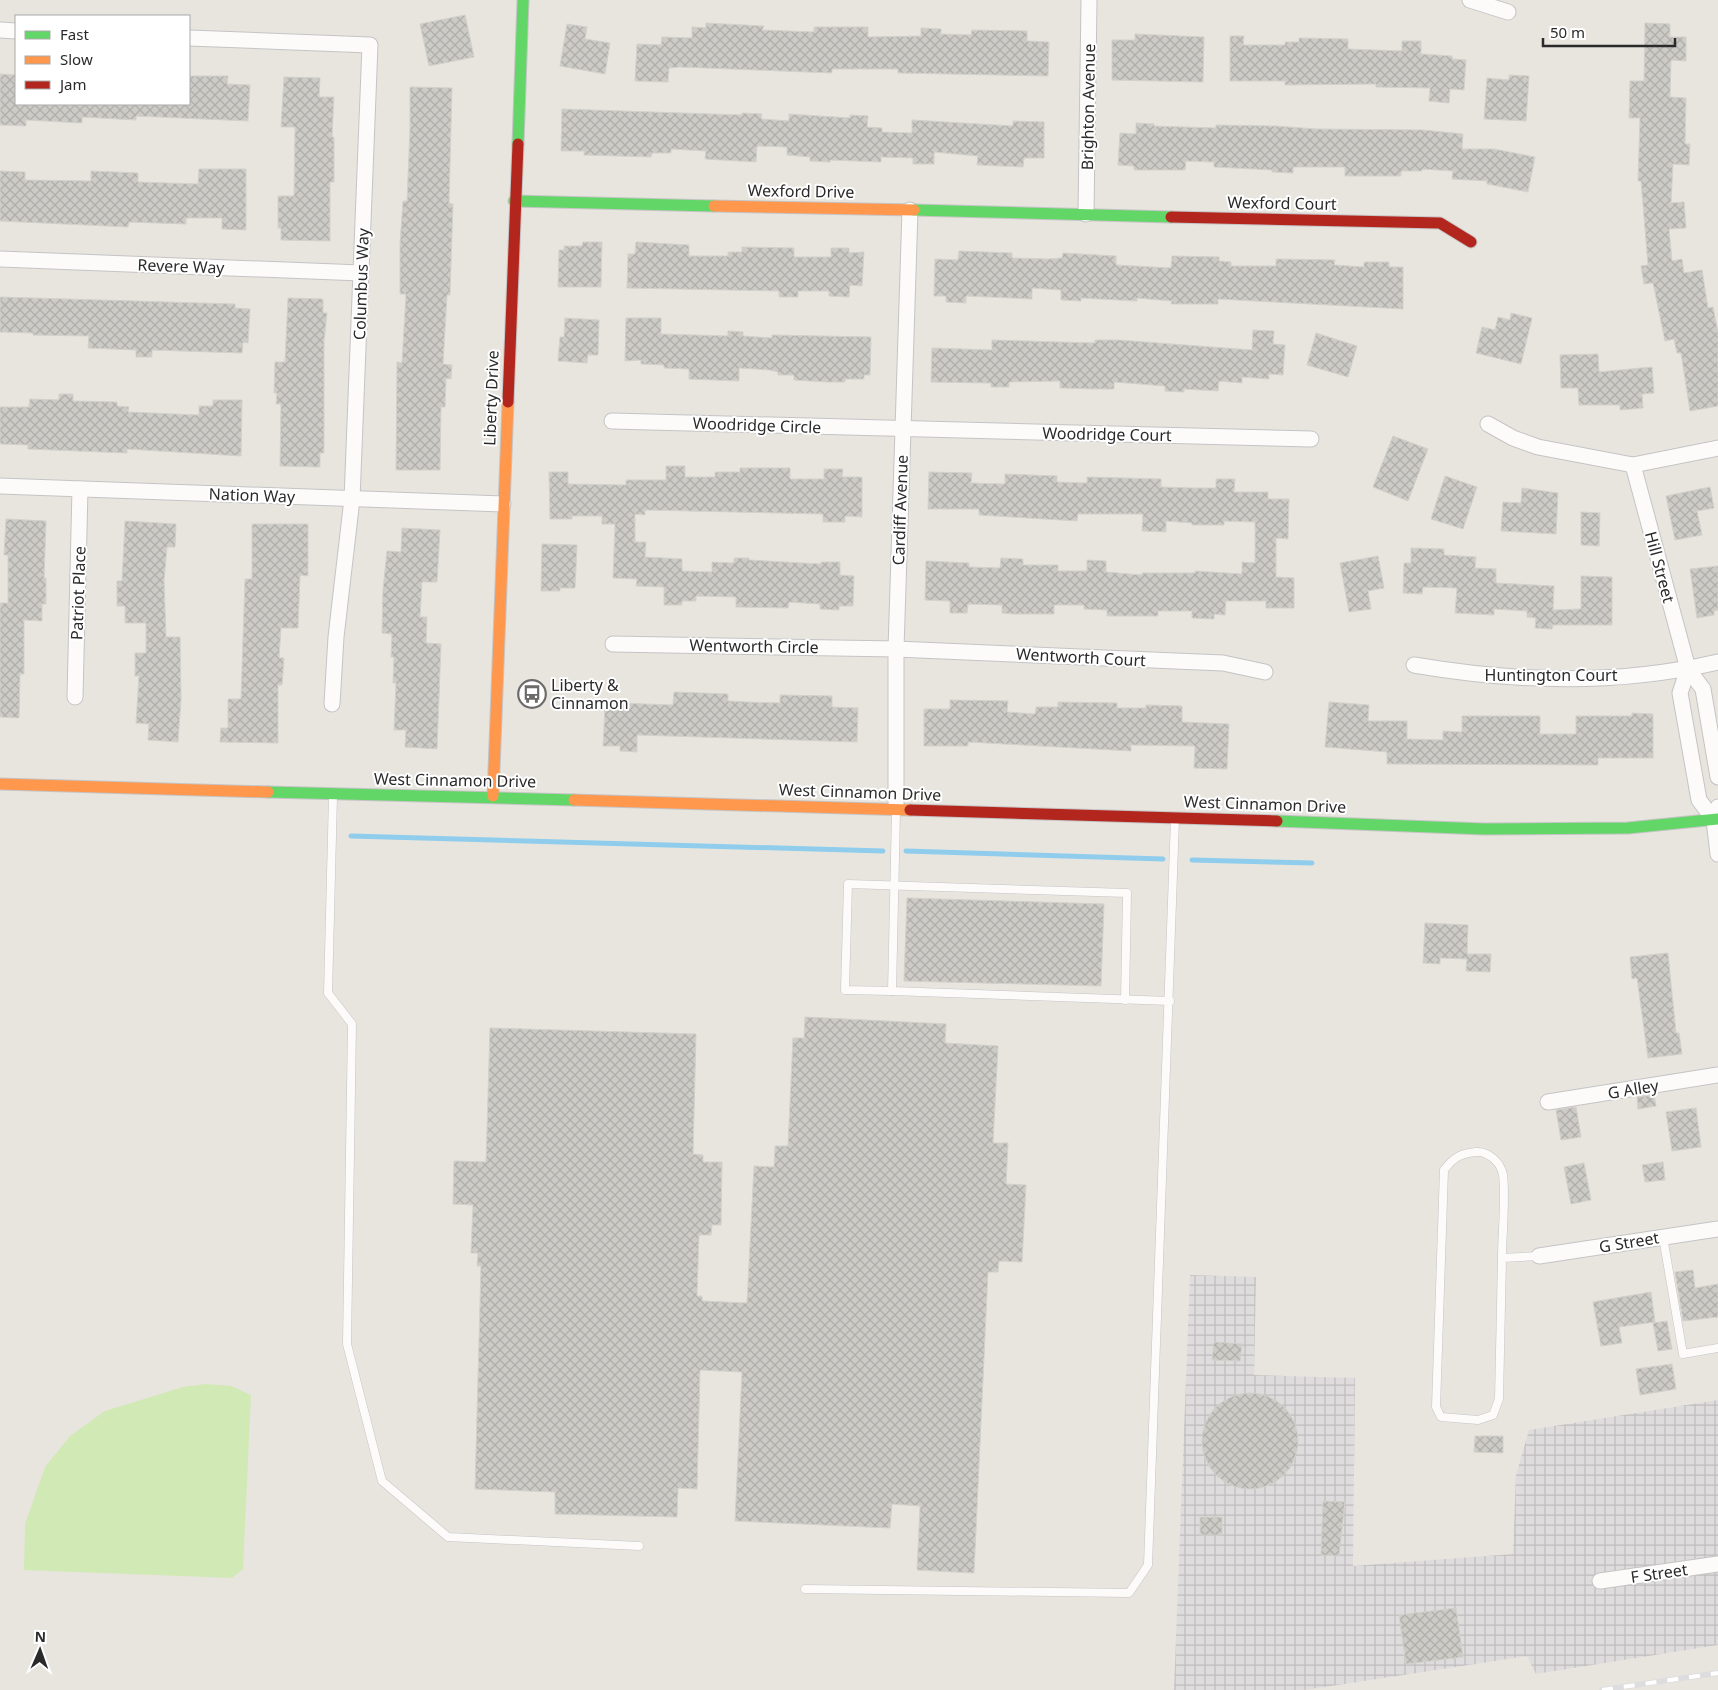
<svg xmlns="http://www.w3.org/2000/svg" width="1718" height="1690" viewBox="0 0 1718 1690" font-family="'Noto Sans',sans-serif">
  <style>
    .industrial { fill: url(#industrial-grid) }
    .pitch { fill: #d1e9b4 }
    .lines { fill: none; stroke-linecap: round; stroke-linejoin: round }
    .stream { stroke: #90cded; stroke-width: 5 }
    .building { fill: url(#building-cross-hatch); stroke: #d3d1cb }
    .lane-casing { stroke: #c5c4c5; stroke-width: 9 }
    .street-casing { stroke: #c5c4c5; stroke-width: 17 }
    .fast-casing { stroke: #c5c4c5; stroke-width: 13 }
    .slow-casing { stroke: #c5c4c5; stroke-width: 13 }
    .jam-casing { stroke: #c5c4c5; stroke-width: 13 }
    .lane { stroke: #fcfbfa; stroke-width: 8 }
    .street { stroke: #fcfbfa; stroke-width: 15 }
    .fast { stroke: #63d668; stroke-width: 11 }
    .slow { stroke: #ff974d; stroke-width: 11 }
    .jam { stroke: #b3261e; stroke-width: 11 }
    .rail-casing { stroke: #dddcde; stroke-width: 5.5 }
    .rail { stroke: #fff; stroke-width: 4; stroke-dasharray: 11; stroke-linecap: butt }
    .labels { text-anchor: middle; stroke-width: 4; stroke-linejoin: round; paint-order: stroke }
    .street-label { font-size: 16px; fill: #2a2a2a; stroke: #fff }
    .poi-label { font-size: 16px; fill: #2a2a2a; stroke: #fff; text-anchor: start }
  </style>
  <defs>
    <pattern id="industrial-grid" width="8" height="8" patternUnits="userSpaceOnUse" patternTransform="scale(1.25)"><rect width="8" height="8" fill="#dfdcde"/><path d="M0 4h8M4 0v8" fill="none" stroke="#c0bdbf"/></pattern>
    <pattern id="building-cross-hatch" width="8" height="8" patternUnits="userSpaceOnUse" patternTransform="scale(1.25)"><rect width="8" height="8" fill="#cdcbc6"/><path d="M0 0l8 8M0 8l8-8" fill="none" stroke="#b0aeaa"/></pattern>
  </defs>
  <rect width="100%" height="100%" fill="#e8e5df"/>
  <path class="industrial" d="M1190,1275L1256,1277L1254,1375L1355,1378L1353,1566L1513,1554L1516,1475L1529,1430L1718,1400V1645L1536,1674L1527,1656L1305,1690H1174Z"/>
  <path class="pitch" d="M205,1384L231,1386L251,1395L243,1569L232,1578L24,1570L25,1524L45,1467L70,1436L105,1411L183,1387Z"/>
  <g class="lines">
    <g class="stream">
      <path d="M351,836L883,851"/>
      <path d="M906,851L1163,859"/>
      <path d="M1192,860L1312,863"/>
    </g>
  </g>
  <g class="building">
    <path d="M465,15L474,57L429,66L420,24Z"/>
    <path d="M706,23L764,26L762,30L814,32V27H868V37L921,36V28L941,29V34L971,35L972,30L1027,31V41L1049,42L1048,76L898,73V69H832V73L679,67L669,68L668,82L635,81L637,44L661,45L662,37L692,38V27L706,28Z"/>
    <path d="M1645,23L1670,24V37H1686V61L1671,60L1670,97L1686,98L1685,144H1690L1689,165L1673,164L1671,203L1684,202L1686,228L1669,229L1672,261L1682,259L1684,273L1702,270L1708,308L1713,307L1718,332V406L1690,411L1681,353H1677L1674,339L1665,341L1653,283L1644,284L1641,266L1648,265L1641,181H1638L1640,118H1629L1630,81H1644Z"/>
    <path d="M567,24L587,27L585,39L610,43L605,74L560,66Z"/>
    <path d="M1135,34L1204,37L1203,82L1112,80V40H1135Z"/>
    <path d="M1230,36H1244L1243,45H1285V42H1299V38L1348,39V49L1402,51V41H1421V54L1452,56V59L1466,60L1464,90L1450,89L1449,103L1429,101L1430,88L1376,87V84L1285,85V81H1230Z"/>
    <path d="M0,74L16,75V104H189V76H228L227,84L250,85L248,121L136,116V120L82,117V123L26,120V126L0,125Z"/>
    <path d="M1509,75L1529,76L1526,121L1484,119L1487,78L1509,80Z"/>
    <path d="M284,77L320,78L319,97H334L332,137H334V182H330V241L281,240V228H278V196H294L295,127H281Z"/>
    <path d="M410,87L452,88L449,203L453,204L450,295H447L443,364L452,365L451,379L446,378L445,407H441L440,470H396L397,362L402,363L406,294H400V244L403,201H407L410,129Z"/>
    <path d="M562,109L742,115V113L762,114L761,119L789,121V114L850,118V115L868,116L867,127L882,128V132L912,133V120L1013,126V121L1044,122V158H1024L1023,167L977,165L978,156L934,152V164H913V158L881,157V162L830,160V162L810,161V157L787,155V147L757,146L756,162L705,159L706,151L671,149V153H652L651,157L584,155V151H561Z"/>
    <path d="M1136,123L1154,124V126L1216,128V125L1275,126L1316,129L1423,130L1463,134L1462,149H1494L1535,157L1528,192L1487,184V181L1452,179L1453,171L1422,169V171H1401V176H1345V167H1293V173L1272,172V170L1214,167V162L1186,161L1185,170H1134V166L1118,165L1120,133L1136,134Z"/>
    <path d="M199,169H246V230L222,229V218H186V224L129,222L128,227L0,221V171L25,172V180L91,181V171L138,173V182L198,184Z"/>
    <path d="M583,242H602L601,287H558L559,250H564V246H582Z"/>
    <path d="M636,242L689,245V256H728V252H742V247L794,248V257H831V248H849V253L864,252L862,286L850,285L849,297L829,296V291H798V297H779V291L627,288L628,254H635Z"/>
    <path d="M959,251L1012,253V258L1049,259L1062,258L1063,253L1116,256V265L1171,268L1172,256L1219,257V261L1231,262V266H1276V259L1335,260L1334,265L1364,267V262H1389V267H1403V309L1218,299V304H1171L1172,301L1137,298V301L1081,298V301L1061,300V290L1032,288V299L966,296V303L946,302V296H934L935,259L958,260Z"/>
    <path d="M0,297L235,304V308L250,309L248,343L243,342L242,353L152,350V357H136V350L88,348L89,336L33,335V333L0,332Z"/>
    <path d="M288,298L323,299V313H327L324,341V453H320V467L280,466L281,404H276L277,393H274L275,362H285Z"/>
    <path d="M1511,313L1532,318L1521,364L1476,353L1482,327L1495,330L1498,317L1510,320Z"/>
    <path d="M565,318L599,320L598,355H588L587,363L558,361L560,337H564Z"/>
    <path d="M626,318H661V334L728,336V331L743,332V336L772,338V335L871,337L870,375H864V379H845V382H827L794,380V375H778V372L770,370L739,368V381L689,379V369L664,368V365L641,364V360L625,361Z"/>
    <path d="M1253,330L1274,331L1273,344L1285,345L1283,375L1269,374V379L1242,377V383L1219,381L1218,391L1184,389V392L1165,391V386L1114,382V389H1095L1060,388V381L1009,382V387H991V383L931,382L932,348L992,350V340L1095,343V340H1118L1252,350Z"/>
    <path d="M1316,333L1357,346L1348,377L1307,365Z"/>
    <path d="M1598,354L1599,372L1652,367L1654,393L1642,394L1643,408L1620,410V405H1579L1578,388H1561L1560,355Z"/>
    <path d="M59,394H73V401L117,402V406L129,407L128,412L199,415V406H213V400H242L241,456L127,449V453L28,449V445L0,444V407H29L30,399L59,400Z"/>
    <path d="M1393,436L1428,449L1408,501L1373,487Z"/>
    <path d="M666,466H685V477H715V472H740V468H790V479H824V469H843L842,477H862V517L845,516V522H823V514L645,510V515L635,514V542H646L645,557L682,559V571L712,572V562L734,563V558H749V560L821,564V562H840V575L854,576L853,606H839V610L820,609V604L789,602L788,608L736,607V597L696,596V601H682V605H664V587L636,586L637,579L613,578L615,524H602V516H572V519H550L549,472H568V484L626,485V480H666Z"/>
    <path d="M929,472L972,473L971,483L1005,484V474L1057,476V482L1087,483V477L1161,479V487L1192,488H1216V479H1235L1234,492H1268V499H1289L1288,539L1276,538V577L1294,578V608H1266V601H1226L1225,615L1214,614V619L1192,618V611H1158V616H1107V610L1084,609V605H1054V614H1014L1002,613V605L968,604L967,613H950V601L925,600L926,561L969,563V567L1000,568L1001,558L1023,559V565H1058V571H1087V560L1106,561V572L1142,575V573H1195V571L1242,574V562L1255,563V522L1224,521V525H1192V523L1166,521V532L1142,531L1143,514H1078L1077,521L979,515V509H928Z"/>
    <path d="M1445,476L1477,487L1463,529L1431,519Z"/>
    <path d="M1710,487L1714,508L1697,511L1702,535L1675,540L1666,496Z"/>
    <path d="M1522,488L1558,493L1556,534L1501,531L1503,502L1521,503Z"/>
    <path d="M1581,512L1600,513L1599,546L1581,545Z"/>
    <path d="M6,519L46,521L44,578H46V604H42V621L24,620V674H20L19,718L0,717V603H8V555H4Z"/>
    <path d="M125,521L176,524L175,547H167L164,581L166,637H180L181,699L178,742L148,740L149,724L136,723L139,676H135V653H146V623H125V606H117V581H122Z"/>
    <path d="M252,524H308V576L300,575L298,628H281L279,658H284L282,685H278V743L220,742L221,728H228V699H241L245,579H252Z"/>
    <path d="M402,528L440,530L437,582H422L420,617H427L426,643L441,644L437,749L405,747L406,730H394L396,683H393L394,657H391L392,634L382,633L383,589L387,551L401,552Z"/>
    <path d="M542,544L577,545L575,588H560V591H541Z"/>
    <path d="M1411,548L1444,549V555L1476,557L1475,568L1496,569V583L1554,586L1553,610L1581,609V576L1612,577V625H1553L1552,629L1535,628L1536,618L1527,617V611L1494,609V615L1455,613L1457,588L1423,587L1422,594L1403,593L1404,563H1411Z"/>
    <path d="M1378,556L1384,588L1368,591L1371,609L1349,612L1340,563Z"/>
    <path d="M1718,566V610L1714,611V615L1697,618L1690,569Z"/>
    <path d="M674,692L728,694V701L747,702L780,703V695L832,696V707L858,708L857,742L637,735V752L620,751V746H603L605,707H618V703L673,705Z"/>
    <path d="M950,700L1008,701L1007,712L1035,714L1036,707H1058V702L1117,703V708H1146V705L1182,706V722L1229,724L1227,769L1194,768L1195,746L1131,745V751L968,742V746H924V709H950Z"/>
    <path d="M1329,702L1369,705L1368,721H1407V739L1443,740V731L1462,732V716H1540V734H1576V716H1632V713L1653,714V758H1598V765L1387,764V752L1325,747Z"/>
    <path d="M907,898L1104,904L1101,986L904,981Z"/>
    <path d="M1425,923L1468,925L1467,954H1491L1490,972L1466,971L1467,959L1440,958V964L1423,963Z"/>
    <path d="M1668,953L1676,1033H1679L1682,1054L1648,1058L1637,978L1632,979L1630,957Z"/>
    <path d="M805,1017L946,1024L945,1043L998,1046L993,1143H1008L1006,1184L1026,1185L1022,1262L999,1261L998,1272H988L974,1573L917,1570L920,1506L892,1504L890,1528L735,1521L742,1372L700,1370L697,1489L678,1488L677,1517L555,1514V1492L475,1489L481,1266H477L478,1253H471L473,1205L453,1204L454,1161L486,1162L490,1028L696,1034L693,1154L703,1155V1162H722L721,1225H712L711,1235H699L697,1296H702V1301L747,1303L754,1166L774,1167L775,1146H788L793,1038H804Z"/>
    <path d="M1654,1095L1656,1106L1638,1109L1637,1097Z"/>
    <path d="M1576,1107L1581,1137L1561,1140L1556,1110Z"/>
    <path d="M1696,1108L1701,1147L1672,1151L1666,1112Z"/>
    <path d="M1663,1162L1665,1180L1645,1182L1642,1165Z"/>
    <path d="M1584,1163L1591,1200L1571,1204L1564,1167Z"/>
    <path d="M1693,1270L1695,1288L1718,1284V1317L1683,1321L1675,1272Z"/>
    <path d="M1651,1292L1655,1322L1619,1327L1622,1343L1601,1346L1593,1302Z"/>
    <path d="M1667,1321L1672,1349L1658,1351L1653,1323Z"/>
    <path d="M1214,1342L1242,1344L1240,1361L1212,1360Z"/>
    <path d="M1672,1364L1676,1389L1640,1395L1636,1369Z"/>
    <circle cx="1250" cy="1441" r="48"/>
    <path d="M1475,1436H1503V1453L1474,1452Z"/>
    <path d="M1323,1501L1345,1502L1339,1556L1321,1555Z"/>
    <rect x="1200" y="1517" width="22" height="18"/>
    <path d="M1456,1608L1463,1657L1406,1664L1399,1615Z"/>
  </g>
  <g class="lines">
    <defs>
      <g id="lane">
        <path d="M333,796L328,993L352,1024L347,1344L382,1481L448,1537L639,1546"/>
        <path d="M896,812L892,991L1170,1001"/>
        <path d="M892,991L845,990L848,884L1127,893L1125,1000"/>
        <path d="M1663,1237L1683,1354L1718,1348"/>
        <path d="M1502,1258C1502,1233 1506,1199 1503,1175C1501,1163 1489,1151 1476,1152C1461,1153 1453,1158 1444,1170L1436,1407L1441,1417L1478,1420L1493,1415L1499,1399L1502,1258L1539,1256"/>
        <path d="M805,1589L1129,1593L1148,1565L1175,819"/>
      </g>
      <g id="street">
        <path d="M1470,0L1508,12"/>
        <path d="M0,30L16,31"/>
        <path d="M189,38L370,45L352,499L336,637L332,704"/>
        <path d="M1086,214L1089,0"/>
        <path d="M0,259L361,273"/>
        <path d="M612,421L1311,439"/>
        <path d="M1488,424L1513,438L1538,447L1633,465L1718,448"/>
        <path d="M1633,465L1688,669L1703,689L1718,777"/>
        <path d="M0,486L503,504"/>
        <path d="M613,644L896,649L1223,663L1265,672"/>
        <path d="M1414,665C1513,682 1619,685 1718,662"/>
        <path d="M1688,669L1680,693L1699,800L1714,820"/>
        <path d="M75,697L80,489"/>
        <path d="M1718,807L1714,820L1718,854"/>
        <path d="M896,809V649L910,210"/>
        <path d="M1548,1102L1718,1075"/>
        <path d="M1539,1256L1718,1229"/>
        <path d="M1600,1581L1718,1564"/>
      </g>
      <g id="fast">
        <path d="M518,144L523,0"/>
        <path d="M514,201L714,206"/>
        <path d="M914,210L1171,217"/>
        <path d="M268,792L574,800"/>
        <path d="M1277,821L1484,829L1628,828L1718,819"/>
      </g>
      <g id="slow">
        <path d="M714,206L914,210"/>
        <path d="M0,784L268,792"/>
        <path d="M493,796L508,402"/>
        <path d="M574,800L910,810"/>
      </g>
      <g id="jam">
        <path d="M1171,217L1440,223L1471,242"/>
        <path d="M508,402L518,144"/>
        <path d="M910,810L1277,821"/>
      </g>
    </defs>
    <use href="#lane" class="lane-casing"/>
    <use href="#street" class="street-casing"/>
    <use href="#fast" class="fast-casing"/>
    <use href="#slow" class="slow-casing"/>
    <use href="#jam" class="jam-casing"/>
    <use href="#lane" class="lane"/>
    <use href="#street" class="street"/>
    <use href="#fast" class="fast"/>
    <use href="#slow" class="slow"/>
    <use href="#jam" class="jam"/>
    <defs>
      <path id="rail" d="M1602,1690L1718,1673"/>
    </defs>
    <use href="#rail" class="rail-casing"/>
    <use href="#rail" class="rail"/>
  </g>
  <defs>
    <symbol id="bus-ring" viewBox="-11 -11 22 22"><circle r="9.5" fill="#fff" stroke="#6c6b69" stroke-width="1.5"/><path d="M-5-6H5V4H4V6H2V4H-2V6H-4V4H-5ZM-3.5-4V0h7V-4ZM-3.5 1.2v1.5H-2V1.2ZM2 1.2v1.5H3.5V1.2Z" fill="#6c6b69"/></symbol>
  </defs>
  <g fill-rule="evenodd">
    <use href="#bus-ring" x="516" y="678" width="32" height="32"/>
  </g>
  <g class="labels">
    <g class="street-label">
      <text transform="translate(1088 107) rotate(-89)" y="6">Brighton Avenue</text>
      <text transform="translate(801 191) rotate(1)" y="6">Wexford Drive</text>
      <text transform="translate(1282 203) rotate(1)" y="6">Wexford Court</text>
      <text transform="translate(181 266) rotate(2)" y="6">Revere Way</text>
      <text transform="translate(361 284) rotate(-88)" y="6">Columbus Way</text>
      <text transform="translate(491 398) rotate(-88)" y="6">Liberty Drive</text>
      <text transform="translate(757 425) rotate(2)" y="6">Woodridge Circle</text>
      <text transform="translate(1107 434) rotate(1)" y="6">Woodridge Court</text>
      <text transform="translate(252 495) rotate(2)" y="6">Nation Way</text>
      <text transform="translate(900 510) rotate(-88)" y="6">Cardiff Avenue</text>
      <text transform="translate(1660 567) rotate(75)" y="6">Hill Street</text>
      <text transform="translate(78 593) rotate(-88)" y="6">Patriot Place</text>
      <text transform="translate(754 646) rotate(1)" y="6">Wentworth Circle</text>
      <text transform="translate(1081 657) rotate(3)" y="6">Wentworth Court</text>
      <text x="1551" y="681">Huntington Court</text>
      <text transform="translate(455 780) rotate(1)" y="6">West Cinnamon Drive</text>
      <text transform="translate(860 792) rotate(2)" y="6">West Cinnamon Drive</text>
      <text transform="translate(1265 804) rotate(2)" y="6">West Cinnamon Drive</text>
      <text transform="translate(1633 1089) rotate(-9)" y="6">G Alley</text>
      <text transform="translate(1629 1242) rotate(-9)" y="6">G Street</text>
      <text transform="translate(1659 1573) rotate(-8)" y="6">F Street</text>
    </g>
    <g class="poi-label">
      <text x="551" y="691">Liberty &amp;<tspan x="551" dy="18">Cinnamon</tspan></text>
    </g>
  </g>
  <rect x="15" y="15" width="175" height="90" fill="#ffffff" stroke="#aaaaaa"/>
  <rect x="25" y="31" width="25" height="8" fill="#63d668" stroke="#aaaaaa"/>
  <text x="60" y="40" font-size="15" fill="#2a2a2a">Fast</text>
  <rect x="25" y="56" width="25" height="8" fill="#ff974d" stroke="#aaaaaa"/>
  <text x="60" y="65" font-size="15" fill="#2a2a2a">Slow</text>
  <rect x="25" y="81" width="25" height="8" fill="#b3261e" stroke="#aaaaaa"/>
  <text x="60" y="90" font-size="15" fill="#2a2a2a">Jam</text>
  <g transform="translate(40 1650) rotate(2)" stroke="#ffffff" stroke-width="4" paint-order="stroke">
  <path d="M0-4L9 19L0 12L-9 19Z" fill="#2a2a2a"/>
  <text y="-8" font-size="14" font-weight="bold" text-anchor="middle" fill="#2a2a2a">N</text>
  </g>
  <path d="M1543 38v8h132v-8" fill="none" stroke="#2a2a2a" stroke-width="2.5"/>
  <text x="1550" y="38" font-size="15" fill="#2a2a2a" stroke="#ffffff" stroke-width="4" paint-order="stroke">50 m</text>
</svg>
